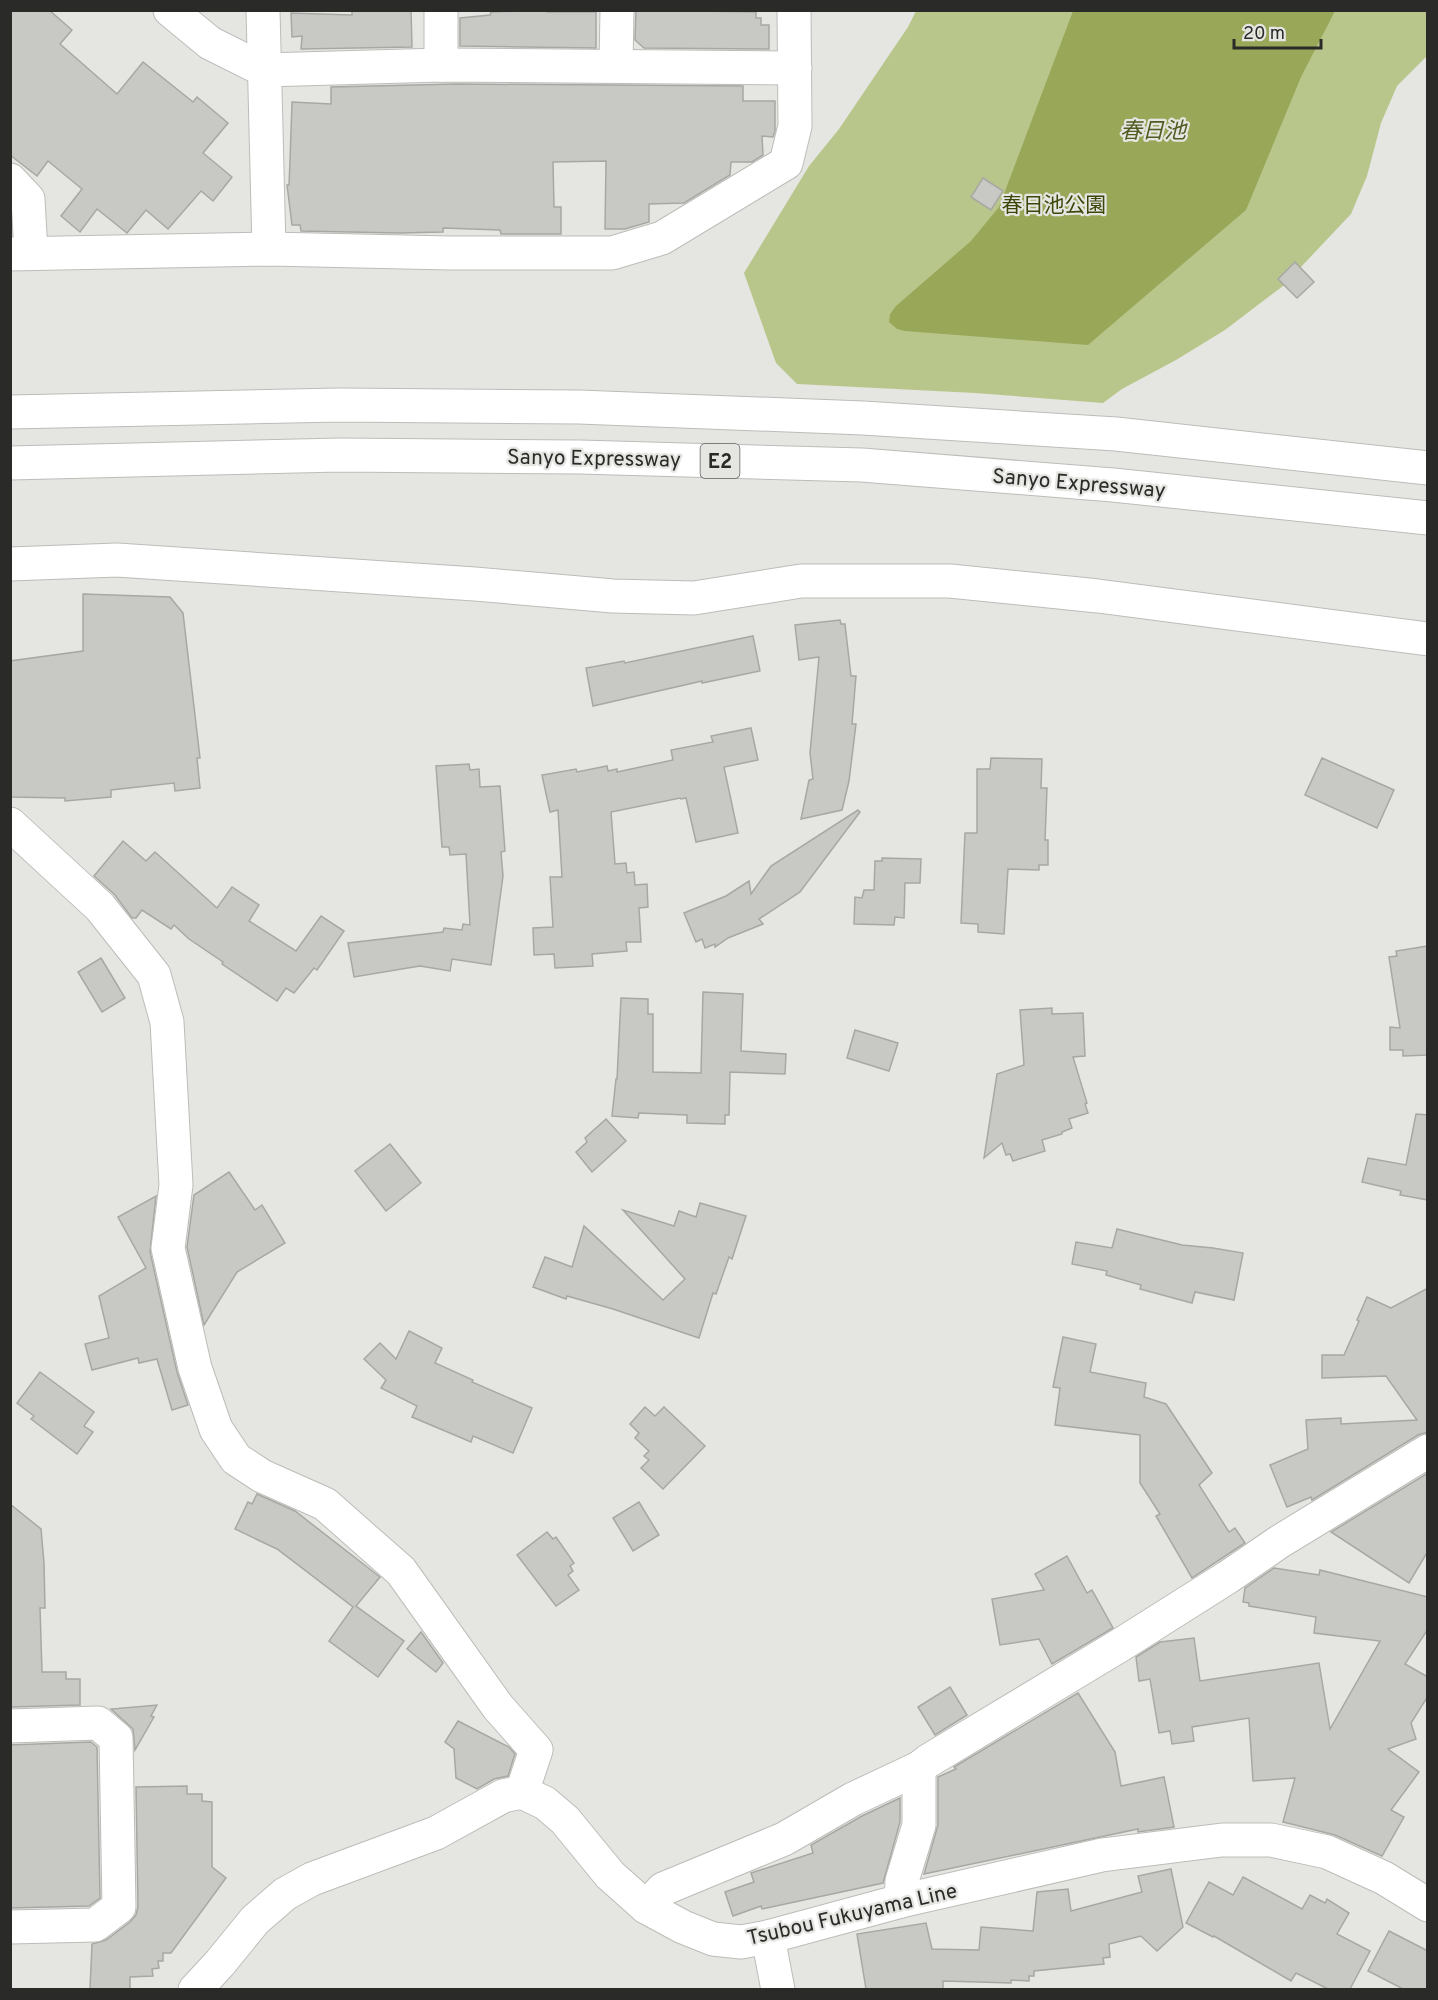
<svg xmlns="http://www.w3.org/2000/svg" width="1438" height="2000" viewBox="0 0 1438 2000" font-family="Overpass,'Noto Sans JP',sans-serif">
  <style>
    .green { fill: #b9c68b }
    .water { fill: #98a758 }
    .building { fill: #c8c9c5; stroke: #a7a8a3; stroke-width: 1.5 }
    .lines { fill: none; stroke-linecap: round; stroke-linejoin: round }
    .street-casing { stroke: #bcbdb9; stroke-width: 35 }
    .secondary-casing { stroke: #bcbdb9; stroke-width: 35 }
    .highway-casing { stroke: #bcbdb9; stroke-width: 35 }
    .street { stroke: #fff; stroke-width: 33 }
    .secondary { stroke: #fff; stroke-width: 33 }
    .highway { stroke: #fff; stroke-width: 33 }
    .labels { text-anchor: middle; stroke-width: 4.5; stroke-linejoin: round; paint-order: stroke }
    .shield { fill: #e5e6e2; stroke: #626260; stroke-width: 1.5 }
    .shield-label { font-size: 20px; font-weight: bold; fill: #2a2a28 }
    .park-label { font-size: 21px; fill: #3d4608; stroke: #e5e6e2 }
    .street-label { font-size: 21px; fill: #2a2a28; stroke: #e5e6e2 }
    .water-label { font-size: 22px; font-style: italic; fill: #515a21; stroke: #e5e6e2 }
  </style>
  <rect width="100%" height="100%" fill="#e5e6e2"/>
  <path class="green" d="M916,11H1427V56L1397,86L1381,123L1367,176L1351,214L1283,286L1225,330L1176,360L1122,389L1103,403L975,393L797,384L776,363L744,273L809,166L839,129L908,27Z"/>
  <path class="water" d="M1073,11H1335L1301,77L1246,210L1088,345L905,331L897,329L889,322L890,314L896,306L971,241L999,207Z"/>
  <g class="building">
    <path d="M10,10H49L72,30L60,44L117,94L143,62L193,102L197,97L228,123L203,153L232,177L213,201L201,191L168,229L146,210L127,233L97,209L80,232L61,216L82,189L48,161L37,176L10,155Z"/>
    <path d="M352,10H411L412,47L301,49L302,36L292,37L291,13L352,15Z"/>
    <path d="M547,10V12H596V48L460,46V18L490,15L491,12Z"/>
    <path d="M636,10L756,12V18H761V25H769V49L644,48L635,40Z"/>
    <path d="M456,84L743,86V101H775V131L773,137L762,136L763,155L752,162H731L730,175L684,203L649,204V222L625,229H605L606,161L553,162L554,207H561V234H501L500,230L443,228V232L399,233L301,231L300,225H292L287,185H289L290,161L292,102L331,104V87Z"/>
    <path d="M983,178L1003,191L991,210L971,197Z"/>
    <path d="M1295,262L1314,282L1297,298L1278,279Z"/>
    <path d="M83,594L170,597L183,613L200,758H197L200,788L175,791L174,783L111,790V797L65,801V798L10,797V661L83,651Z"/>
    <path d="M840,620L841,624H845L851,676H856L852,724H856L849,781L842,810L801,819L809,780L813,779L810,753L819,657L799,660L795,625Z"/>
    <path d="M753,636L760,671L702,683V681L593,706L586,668L624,661L625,663Z"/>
    <path d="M751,728L758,760L724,767L738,833L696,842L686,798L681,799L680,798L611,812L615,864L626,863L627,873L634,872L635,885L647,884L648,907L639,908L641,942H626L627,951L592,954L593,966L555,968L554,954L534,955L533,928L553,927L550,877H562L558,810L550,812L542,775L576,769L577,772L607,766L608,771L617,769V772L673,760L671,750L713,742L711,736Z"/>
    <path d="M991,758L1042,759L1041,788H1047L1045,840H1048V865H1039V870L1008,869L1004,934L978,932V924L961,923L965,833H977V769H990Z"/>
    <path d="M1322,758L1394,790L1377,828L1305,795Z"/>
    <path d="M469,764L470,770L479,769L480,787L500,786L505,851L501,852L503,876L491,965L452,959L450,971L420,966L354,977L348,943L443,932L444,928L462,930L463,924L470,925L466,854L450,855L449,847H442L436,766Z"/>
    <path d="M858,810L860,812L800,892L759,919L763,924L728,938L715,947V944L705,948L702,939L696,942L684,913L726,896L749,881L751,894L771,866Z"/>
    <path d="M123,841L146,861L155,852L217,908L232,887L259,905L249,921L296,951L321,916L344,931L317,970L314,968L294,993L286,988L277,1001L222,964L223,962L189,939L174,925L171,929L142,910L136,918H132L115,895L94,876Z"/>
    <path d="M882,858L921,859L920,883H905L904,918L895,917L894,925L854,924L855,897L862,898L864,890H874L875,861H882Z"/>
    <path d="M1428,946V1055L1403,1056V1050H1390V1027L1400,1028L1389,957L1397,956L1396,951Z"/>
    <path d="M101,958L125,998L102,1012L78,972Z"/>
    <path d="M703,992L743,994L741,1051L786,1054L785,1074L730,1072L729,1115H725V1124L687,1123V1115L639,1113L638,1118L612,1116L616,1079H617L621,998L648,999V1014H653V1072L701,1073Z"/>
    <path d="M1052,1008V1014L1083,1013L1085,1056L1073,1057L1087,1103L1085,1104L1088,1113L1069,1119L1072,1128L1062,1132V1134L1042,1140L1045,1151L1013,1161L1010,1154L1006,1155L1002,1143L984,1158L997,1074L1024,1065L1020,1010Z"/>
    <path d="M855,1030L898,1043L889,1071L847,1058Z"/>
    <path d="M1416,1114L1428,1115V1200L1400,1195L1401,1191L1362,1182L1368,1158L1406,1165Z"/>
    <path d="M606,1119L626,1141L592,1172L576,1152L587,1142L585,1138Z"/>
    <path d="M390,1144L421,1183L386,1211L355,1171Z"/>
    <path d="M229,1172L255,1210L262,1205L285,1243L237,1272L204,1325L187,1247L194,1195Z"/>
    <path d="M156,1196L150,1252L177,1372L188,1405L172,1410L157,1359L139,1363L138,1358L92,1370L85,1344L109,1338L99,1296L146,1268L118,1217Z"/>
    <path d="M700,1203L746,1216L732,1259L729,1257L716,1294L713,1293L699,1338L613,1309L567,1296L566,1299L533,1287L545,1257L572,1267L584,1226L663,1300L685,1279L623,1210L674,1226L679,1211L696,1217Z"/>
    <path d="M1117,1229L1182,1245L1213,1248L1243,1253L1234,1300L1195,1292L1192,1303L1140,1289L1141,1285L1106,1275L1107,1271L1072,1264L1076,1242L1112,1248Z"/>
    <path d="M1428,1288V1432L1418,1435L1312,1500L1311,1497L1287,1507L1270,1465L1308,1449L1306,1420L1341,1418V1424L1417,1420L1386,1376L1322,1378V1355H1344L1359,1321L1357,1320L1367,1297L1391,1308Z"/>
    <path d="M409,1331L442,1348L435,1363L473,1380L472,1382L532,1408L513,1453L473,1436L471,1442L412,1417L417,1406L381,1388L386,1380L364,1359L380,1343L396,1359Z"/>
    <path d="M1063,1337L1096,1344L1090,1372L1146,1383L1144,1397L1166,1404L1212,1473L1199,1485L1229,1532L1235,1528L1245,1543L1192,1578L1156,1516L1160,1514L1140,1483V1435L1055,1425L1060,1388L1053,1387Z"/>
    <path d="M40,1372L94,1412L84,1426L93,1432L77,1454L31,1419L34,1416L17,1403Z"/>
    <path d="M645,1407L655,1416L664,1407L705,1446L663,1489L641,1468L649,1460L644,1456L649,1451L635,1438L639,1433L630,1424Z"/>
    <path d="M1428,1473V1551L1409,1583L1331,1532Z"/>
    <path d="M257,1494L295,1511L380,1577L356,1606L404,1641L378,1677L329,1641L353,1607L277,1549L235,1529L248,1502L252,1504Z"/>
    <path d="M639,1502L659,1535L633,1551L613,1518Z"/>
    <path d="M10,1504L41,1529L44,1563L45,1608H40L42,1672H66V1679H80V1705L10,1707Z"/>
    <path d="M547,1532L553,1539L556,1537L574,1563L570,1566L573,1571L568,1575L579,1590L556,1606L517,1555Z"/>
    <path d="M1067,1556L1087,1593L1092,1590L1113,1628L1052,1664L1039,1639L1000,1645L992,1599L1044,1590L1035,1574Z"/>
    <path d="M1274,1568L1319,1575L1320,1570L1428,1597V1629L1405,1664L1428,1677V1696L1411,1723L1416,1739L1388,1749L1419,1772L1391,1810L1404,1817L1382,1856L1335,1835L1283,1822L1295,1778L1253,1781L1249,1718L1192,1727L1194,1741L1172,1744L1170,1731L1159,1733L1150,1679L1139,1681L1136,1657L1160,1642L1194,1638L1200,1681L1319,1663L1330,1729L1380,1641L1314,1633L1316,1617L1249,1606V1603L1243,1602L1245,1588Z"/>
    <path d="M421,1632L443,1663L436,1672L407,1649Z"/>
    <path d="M950,1687L967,1715L935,1735L918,1707Z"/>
    <path d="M1078,1693L1115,1752L1121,1786L1164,1777L1174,1827L1138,1832V1829L924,1874L938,1825V1777L956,1769L954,1767Z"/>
    <path d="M157,1705L151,1716L154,1717L135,1750L133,1729L111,1709Z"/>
    <path d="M458,1721L509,1747L515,1754L508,1776L494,1779L477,1789L456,1778L454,1749L445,1742Z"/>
    <path d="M91,1742L97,1747L100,1898L89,1906L10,1908V1745Z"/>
    <path d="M187,1786V1794H202V1801L212,1802V1867L226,1878L171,1953H163V1961H158L159,1968L152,1969L153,1976L130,1977V1989H90L92,1944L106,1940L130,1922L136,1915L138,1907L136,1787Z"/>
    <path d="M900,1798V1822L883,1883L762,1909L761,1906L733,1916L725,1892L754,1882L751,1873L813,1853L811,1845L862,1816Z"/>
    <path d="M1171,1869L1183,1927L1157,1951L1141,1936L1109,1944L1110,1957L1103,1958L1104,1964L1034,1971V1976H1029V1981L1011,1980V1983L943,1981V1989H866L857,1934L926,1923L932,1949L979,1950L981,1927L1033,1931L1037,1892L1068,1889L1071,1911L1142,1892L1138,1876Z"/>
    <path d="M1243,1877L1302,1909L1310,1895L1325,1903L1327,1899L1349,1913L1337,1934L1370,1951L1350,1989H1328L1296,1973L1291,1981L1214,1936L1213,1937L1186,1923L1209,1882L1233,1895Z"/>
    <path d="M1389,1931L1428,1951V1989H1403L1368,1971Z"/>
  </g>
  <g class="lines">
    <defs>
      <g id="street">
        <path d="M170,10L210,43L264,70L441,65L795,68"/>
        <path d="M441,10V65"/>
        <path d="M616,65L617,10"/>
        <path d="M10,180L28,199L31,253"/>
        <path d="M10,254L269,249L449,253H612L662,238L786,163L795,126L794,10"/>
        <path d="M10,824L100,907L154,975L167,1022L176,1185L168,1248L195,1368L216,1429L236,1459L262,1476L325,1504L401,1571L498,1707L536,1750L522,1792"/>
        <path d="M10,1726L98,1723L116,1738L119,1907L95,1925L10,1927"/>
        <path d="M901,1901L902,1881L919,1825V1768"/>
        <path d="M646,1907L663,1889L784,1839L853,1799L919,1768L928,1761L1122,1644L1228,1577L1279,1542L1428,1451"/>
        <path d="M768,1937L778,1990"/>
      </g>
      <g id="secondary">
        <path d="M263,10L269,249"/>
        <path d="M10,564L117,560L475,584L613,596L694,598L801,581H950L1098,596L1428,639"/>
        <path d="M195,1990L220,1963L255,1920L285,1894L312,1879L436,1833L503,1796L522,1792L545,1803L565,1820L610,1875L646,1907L683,1927L713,1939L741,1942L768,1937L901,1901L1102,1855L1222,1840H1271L1327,1852L1384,1878L1428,1905"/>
      </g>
      <g id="highway">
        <path d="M10,412L339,405L579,407L863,418L1116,434L1428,468"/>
        <path d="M10,463L340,455L580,457L862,465L1113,485L1428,518"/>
      </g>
    </defs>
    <use href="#street" class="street-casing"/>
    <use href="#secondary" class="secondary-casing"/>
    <use href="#highway" class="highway-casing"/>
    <use href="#street" class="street"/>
    <use href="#secondary" class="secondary"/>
    <use href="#highway" class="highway"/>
  </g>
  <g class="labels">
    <rect class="shield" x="700.5" y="444" width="39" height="34" rx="4.5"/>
    <g class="shield-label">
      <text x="720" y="468">E2</text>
    </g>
    <g class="park-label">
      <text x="1054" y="212">春日池公園</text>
    </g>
    <g class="street-label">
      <text transform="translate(594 458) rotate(1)" y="7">Sanyo Expressway</text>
      <text transform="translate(1079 483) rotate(5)" y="7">Sanyo Expressway</text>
      <text transform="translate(852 1914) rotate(-13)" y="7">Tsubou Fukuyama Line</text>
    </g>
    <g class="water-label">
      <text x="1153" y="138">春日池</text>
    </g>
  </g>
  <rect width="1438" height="2000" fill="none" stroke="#2a2a28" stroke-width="24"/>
  <path d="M1234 39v9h87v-9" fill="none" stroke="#2a2a28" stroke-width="3"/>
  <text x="1243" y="39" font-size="18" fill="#2a2a28" stroke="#e5e6e2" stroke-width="4.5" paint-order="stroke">20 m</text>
</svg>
